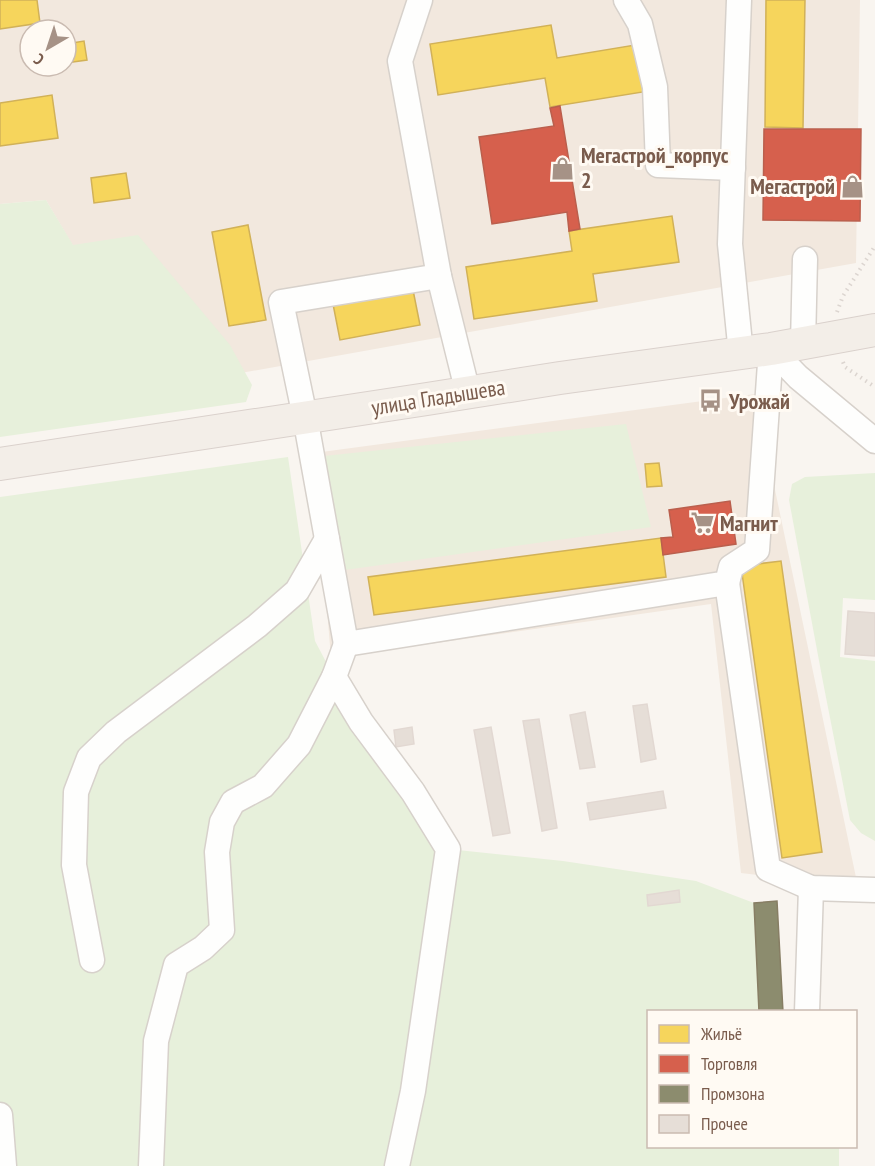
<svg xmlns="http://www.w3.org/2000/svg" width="875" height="1166" viewBox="0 0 875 1166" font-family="'PT Sans Narrow',sans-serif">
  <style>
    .residential { fill: #f2e8de; fill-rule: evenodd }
    .green { fill: #e7f0db }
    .homes { fill: #f6d55c; stroke: #d1b158; stroke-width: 1.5 }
    .shops { fill: #d6604d; stroke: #ba5f4d; stroke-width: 1.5 }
    .industry { fill: #8c8c6e; stroke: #877e64; stroke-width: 1.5 }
    .building { fill: #e6ded7; stroke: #e2d8d2; stroke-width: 1.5 }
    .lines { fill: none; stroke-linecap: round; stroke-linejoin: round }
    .minor-casing { stroke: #d7d1cb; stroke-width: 27 }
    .major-casing { stroke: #dad1cc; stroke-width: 34 }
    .path { stroke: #dcd5d0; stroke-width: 4; stroke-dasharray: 1.5 4.5; stroke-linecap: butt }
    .minor { stroke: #fefefd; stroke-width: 24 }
    .major { stroke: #f3eee8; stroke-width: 32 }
    .labels { text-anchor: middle; stroke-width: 6; stroke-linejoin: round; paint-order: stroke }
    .poi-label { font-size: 22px; font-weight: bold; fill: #7a5c4d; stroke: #fffaf3; text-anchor: start }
    .street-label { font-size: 22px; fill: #7a5c4d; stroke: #fffaf3 }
  </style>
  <rect width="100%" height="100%" fill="#f9f5f0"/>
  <g class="residential">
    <path d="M0,0H860L856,263L157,388L46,200L0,204ZM30,30H66V66H30Z"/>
    <path d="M755,394L858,887L741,873L711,604L331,658L314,453Z"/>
  </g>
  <g class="green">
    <path d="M46,200L73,245L138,235L230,345L252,385L246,402L0,437V204Z"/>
    <path d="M626,424L651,527L345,570L324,456Z"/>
    <path d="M288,457L315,641L334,677L448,849L563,861L696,881L754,903L759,1011L648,1012V1146L839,1147V1166H0V497Z"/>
    <path d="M875,473V600L843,598L840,657L875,661V841L861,833L850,820L823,682L789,500L792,484L805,477Z"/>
  </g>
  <g class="homes">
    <path d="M0,0H37L40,23L0,29Z"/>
    <path d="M766,0H805L803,128L765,127Z"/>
    <path d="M551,25L557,58L641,44L649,91L550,107L545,78L438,95L430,44Z"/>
    <path d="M84,41L87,60L66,63V44Z"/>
    <path d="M52,95L58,138L0,146V103Z"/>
    <path d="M126,173L130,198L94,203L91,178Z"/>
    <path d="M672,216L679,262L593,274L597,301L474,319L466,267L572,251L569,231Z"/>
    <path d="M248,225L266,320L229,326L212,232Z"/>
    <path d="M413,290L420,325L340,340L333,304Z"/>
    <path d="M659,463L662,486L647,487L645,464Z"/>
    <path d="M661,538L666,577L374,615L368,577Z"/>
    <path d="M781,561L822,852L782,858L741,566Z"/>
  </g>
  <g class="shops">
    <path d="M560,106L580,229L569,231L567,212L492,224L479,137L554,126L550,108Z"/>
    <path d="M764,129H861L860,221L763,220Z"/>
    <path d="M730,501L736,544L663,555L661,538L673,537L669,510Z"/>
  </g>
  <path class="industry" d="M777,901L783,1012H759L754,903Z"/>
  <g class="building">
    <path d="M848,611L875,613V656L845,654Z"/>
    <path d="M647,704L656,759L641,762L633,706Z"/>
    <path d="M585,712L595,767L580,769L570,715Z"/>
    <path d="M539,719L557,828L542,831L523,721Z"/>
    <path d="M412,727L414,744L396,747L394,730Z"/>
    <path d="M491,727L510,833L493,836L474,730Z"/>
    <path d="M663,791L666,808L590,820L587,803Z"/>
    <path d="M679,890L680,902L648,906L647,895Z"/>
  </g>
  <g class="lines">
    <defs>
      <g id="minor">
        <path d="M420,0L400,61L439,276L468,393"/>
        <path d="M626,0L640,24L655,87L658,165L733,168"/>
        <path d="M739,0L730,244L741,354"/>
        <path d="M439,276L281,302L305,417L346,644L727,583L731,567L757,550L771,349L798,377L875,441"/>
        <path d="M803,344L805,259"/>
        <path d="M727,583L768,869L811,888L875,890"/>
        <path d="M334,677L361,722L413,792L448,849L413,1091L397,1166"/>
        <path d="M92,960L74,865L76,792L89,758L116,732L257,626L297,591L327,539"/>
        <path d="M807,1012L811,888"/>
        <path d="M0,1115L4,1166"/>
        <path d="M151,1166L156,1041L176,965L203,948L222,930L217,852L222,822L233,802L263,786L299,745L334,677L346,644"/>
      </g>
      <path id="major" d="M0,464L427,399L560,378L771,349L875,330"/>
    </defs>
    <use href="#minor" class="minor-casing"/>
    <use href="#major" class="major-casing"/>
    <g class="path">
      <path d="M837,312L843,296L875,246"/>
      <path d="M843,362L845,367L875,387"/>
    </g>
    <use href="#minor" class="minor"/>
    <use href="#major" class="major"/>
  </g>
  <defs>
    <symbol id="shop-bare" viewBox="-9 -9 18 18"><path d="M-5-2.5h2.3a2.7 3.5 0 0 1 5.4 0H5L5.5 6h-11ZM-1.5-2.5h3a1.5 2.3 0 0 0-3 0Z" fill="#a69286" stroke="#fffaf3" stroke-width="2.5" paint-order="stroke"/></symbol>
    <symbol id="bus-bare" viewBox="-9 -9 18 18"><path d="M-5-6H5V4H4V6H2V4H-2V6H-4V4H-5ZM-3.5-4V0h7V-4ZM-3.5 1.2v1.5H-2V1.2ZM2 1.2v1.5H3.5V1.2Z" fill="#a69286" stroke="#fffaf3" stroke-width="2.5" paint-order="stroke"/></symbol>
    <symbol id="supermarket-bare" viewBox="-9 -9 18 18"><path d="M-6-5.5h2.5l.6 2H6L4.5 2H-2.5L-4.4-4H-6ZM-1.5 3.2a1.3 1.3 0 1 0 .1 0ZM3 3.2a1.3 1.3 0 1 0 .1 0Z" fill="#a69286" stroke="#fffaf3" stroke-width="2.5" paint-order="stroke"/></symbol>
  </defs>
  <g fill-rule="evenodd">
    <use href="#shop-bare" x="546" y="152" width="33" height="33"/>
    <use href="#shop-bare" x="836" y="170" width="33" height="33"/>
    <use href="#bus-bare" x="694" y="384" width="33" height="33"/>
    <use href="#supermarket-bare" x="686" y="506" width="33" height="33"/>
  </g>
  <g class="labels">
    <g class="poi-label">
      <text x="581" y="163">Мегастрой_корпус<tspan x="581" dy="25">2</tspan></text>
      <text x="835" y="194" text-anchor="end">Мегастрой</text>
      <text x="729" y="409">Урожай</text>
      <text x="720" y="531">Магнит</text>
    </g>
    <g class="street-label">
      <text transform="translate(438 397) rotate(-9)" y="8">улица Гладышева</text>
    </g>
  </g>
  <rect x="647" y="1010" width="210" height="138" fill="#fffaf3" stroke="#cabbb1" stroke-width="1.5"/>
  <rect x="659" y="1025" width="30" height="18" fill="#f6d55c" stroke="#cabbb1" stroke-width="1.5"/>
  <text x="701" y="1040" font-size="18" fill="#7a5c4d">Жильё</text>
  <rect x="659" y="1055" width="30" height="18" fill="#d6604d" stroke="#cabbb1" stroke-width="1.5"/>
  <text x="701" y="1070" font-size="18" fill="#7a5c4d">Торговля</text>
  <rect x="659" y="1085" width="30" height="18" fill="#8c8c6e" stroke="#cabbb1" stroke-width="1.5"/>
  <text x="701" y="1100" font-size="18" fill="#7a5c4d">Промзона</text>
  <rect x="659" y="1115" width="30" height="18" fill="#e6ded7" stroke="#cabbb1" stroke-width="1.5"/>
  <text x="701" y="1130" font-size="18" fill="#7a5c4d">Прочее</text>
  <g transform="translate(48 48) rotate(219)"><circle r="28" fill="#fffaf3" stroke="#cabbb1" stroke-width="1.5"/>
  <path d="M0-4.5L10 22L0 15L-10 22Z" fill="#a69286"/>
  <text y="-9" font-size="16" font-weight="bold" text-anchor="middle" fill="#7a5c4d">С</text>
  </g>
</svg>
